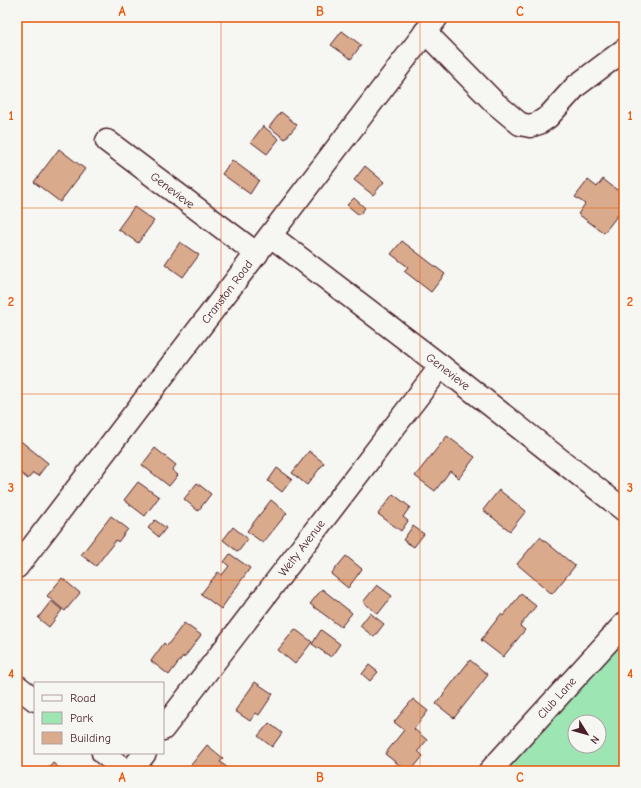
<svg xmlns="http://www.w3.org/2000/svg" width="641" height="788" viewBox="0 0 641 788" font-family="'Comic Neue',sans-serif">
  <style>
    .green { fill: #9de6b4; stroke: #748270; fill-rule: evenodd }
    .building { fill: #daaa8c; stroke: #4a1f2b }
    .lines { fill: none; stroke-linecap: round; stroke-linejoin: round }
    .minor-casing { stroke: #4a1f2b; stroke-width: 25 }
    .minor { stroke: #f6f6f2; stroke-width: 22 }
    .grid { fill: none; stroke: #e8590c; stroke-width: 1; stroke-opacity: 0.55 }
    .labels { text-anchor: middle; stroke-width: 4; stroke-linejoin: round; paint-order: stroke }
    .street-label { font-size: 12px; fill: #4a1f2b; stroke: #f6f6f2 }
    .neatline { fill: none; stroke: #e8590c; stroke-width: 1.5 }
    .grid-label { font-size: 13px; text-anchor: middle; font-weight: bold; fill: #e8590c }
  </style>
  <rect width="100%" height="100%" fill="#f6f6f2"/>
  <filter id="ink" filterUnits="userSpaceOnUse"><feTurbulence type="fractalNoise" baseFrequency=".025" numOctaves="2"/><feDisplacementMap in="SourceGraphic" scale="8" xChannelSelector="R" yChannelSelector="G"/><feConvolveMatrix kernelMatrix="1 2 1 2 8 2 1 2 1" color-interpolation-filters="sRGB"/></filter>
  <g filter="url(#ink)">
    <path class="green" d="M624,637V771H503ZM575,722H599V746H575Z"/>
    <g class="building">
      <path d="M342,31L361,45L351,59L331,45Z"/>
      <path d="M281,112L297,125L285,139L269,127Z"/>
      <path d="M263,126L279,139L267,154L251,142Z"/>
      <path d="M59,149L85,169L60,202L34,182Z"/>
      <path d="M232,160L259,180L250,194L222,174Z"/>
      <path d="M365,166L384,182L373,195L354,180Z"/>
      <path d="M603,179L617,190L622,185L624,186V207L604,233L578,214L585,204L575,197L588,180L597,187Z"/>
      <path d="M354,198L365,208L359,215L347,205Z"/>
      <path d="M134,207L154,221L138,243L118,229Z"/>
      <path d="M402,241L445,274L431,292L404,271L408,267L391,254Z"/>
      <path d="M180,242L199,255L183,277L165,264Z"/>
      <path d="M447,436L475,457L459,478L450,471L435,491L415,476Z"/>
      <path d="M17,438L48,463L38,476L33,473L28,479L17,470L19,465L17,463Z"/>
      <path d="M155,448L176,465L172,470L178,475L169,486L142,465Z"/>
      <path d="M309,451L324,463L307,485L292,473Z"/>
      <path d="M277,468L292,479L282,492L268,481Z"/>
      <path d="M138,482L159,497L145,516L124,500Z"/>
      <path d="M197,483L211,494L198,511L184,499Z"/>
      <path d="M499,490L526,511L510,531L483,510Z"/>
      <path d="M393,494L410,507L403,517L408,521L401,531L378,514Z"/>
      <path d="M271,500L287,513L263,543L247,531Z"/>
      <path d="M111,516L128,529L118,542L116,540L96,566L81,555Z"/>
      <path d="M155,520L166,528L159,537L148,528Z"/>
      <path d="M413,526L424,534L414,547L403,540Z"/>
      <path d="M233,527L248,539L238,552L223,540Z"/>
      <path d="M540,537L575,566L552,594L517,564Z"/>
      <path d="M230,554L250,568L221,609L201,594L218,572L222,575L229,566L224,562Z"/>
      <path d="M346,556L362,569L348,588L331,574Z"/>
      <path d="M62,578L80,593L65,611L47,596Z"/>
      <path d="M377,585L392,596L378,614L363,602Z"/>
      <path d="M322,589L352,613L341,627L310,604Z"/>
      <path d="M521,594L536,606L520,626L525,630L503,657L481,640L501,614L503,616Z"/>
      <path d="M51,601L62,610L49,627L38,618Z"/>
      <path d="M370,613L384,624L374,637L360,626Z"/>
      <path d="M184,623L201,635L184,658L183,656L169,675L151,661L164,643L167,646Z"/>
      <path d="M295,629L312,642L295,664L278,650Z"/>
      <path d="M321,630L340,644L331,657L312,644Z"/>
      <path d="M470,660L488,675L454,718L436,704Z"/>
      <path d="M369,665L378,672L370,681L362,674Z"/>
      <path d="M255,682L273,694L259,715L256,713L250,721L235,711Z"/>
      <path d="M413,699L428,711L414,729L427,740L418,751L423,756L411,771H407L385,754L404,730L394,722Z"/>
      <path d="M269,723L282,733L272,747L258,736Z"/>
      <path d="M17,739L22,743L17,749Z"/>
      <path d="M207,745L223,758L220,762L228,768L226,771H188L187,770Z"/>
      <path d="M53,763L63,771H46Z"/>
    </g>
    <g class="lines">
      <defs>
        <g id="minor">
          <path d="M425,32L495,103L520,124L530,126L539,123L548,117L576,86L624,50"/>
          <path id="s1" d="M107,141L257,254"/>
          <path id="s2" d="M271,236L441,366L624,510"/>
          <path id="s3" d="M17,567L437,17"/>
          <path d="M17,686L35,700"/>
          <path id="s4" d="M163,729L441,366"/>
          <path d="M103,753L126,771"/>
          <path d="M131,771L145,753"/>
          <path id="s5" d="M490,771L624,624"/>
        </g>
      </defs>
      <use href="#minor" class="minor-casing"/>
      <use href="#minor" class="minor"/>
    </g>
  </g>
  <path class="grid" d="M221,17V771M420,17V771M17,208H624M17,394H624M17,580H624"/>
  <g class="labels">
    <g class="street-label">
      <text dy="4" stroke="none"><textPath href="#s1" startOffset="82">Genevieve</textPath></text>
      <text dy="4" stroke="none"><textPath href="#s3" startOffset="346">Cranston Road</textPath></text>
      <text dy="4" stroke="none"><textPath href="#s2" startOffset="223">Genevieve</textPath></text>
      <text dy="4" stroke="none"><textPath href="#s4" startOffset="228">Welty Avenue</textPath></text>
      <text dy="4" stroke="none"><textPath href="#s5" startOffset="99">Club Lane</textPath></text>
    </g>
  </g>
  <rect width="641" height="788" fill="none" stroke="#f6f6f2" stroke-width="44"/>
  <rect x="34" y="682" width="130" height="72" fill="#f6f6f2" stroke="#b1a0a2"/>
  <rect x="42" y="695" width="20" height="6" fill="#f6f6f2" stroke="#b1a0a2"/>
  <text x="70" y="702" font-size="12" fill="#4a1f2b">Road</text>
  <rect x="42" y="712" width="20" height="12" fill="#9de6b4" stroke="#b1a0a2"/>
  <text x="70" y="722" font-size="12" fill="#4a1f2b">Park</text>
  <rect x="42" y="732" width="20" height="12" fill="#daaa8c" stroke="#b1a0a2"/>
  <text x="70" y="742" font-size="12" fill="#4a1f2b">Building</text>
  <g transform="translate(587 734) rotate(127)"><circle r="19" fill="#f6f6f2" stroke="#b1a0a2"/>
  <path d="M0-3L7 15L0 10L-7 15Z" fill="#4a1f2b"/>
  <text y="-6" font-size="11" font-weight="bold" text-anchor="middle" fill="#4a1f2b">N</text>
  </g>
  <rect x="22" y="22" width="597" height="744" class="neatline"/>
  <g class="grid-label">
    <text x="122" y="16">A</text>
    <text x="320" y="16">B</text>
    <text x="520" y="16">C</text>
    <text x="11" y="120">1</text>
    <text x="630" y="120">1</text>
    <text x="11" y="306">2</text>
    <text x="630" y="306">2</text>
    <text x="11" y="492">3</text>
    <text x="630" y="492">3</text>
    <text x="11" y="678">4</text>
    <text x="630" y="678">4</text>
    <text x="122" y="782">A</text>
    <text x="320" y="782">B</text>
    <text x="520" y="782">C</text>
  </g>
</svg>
